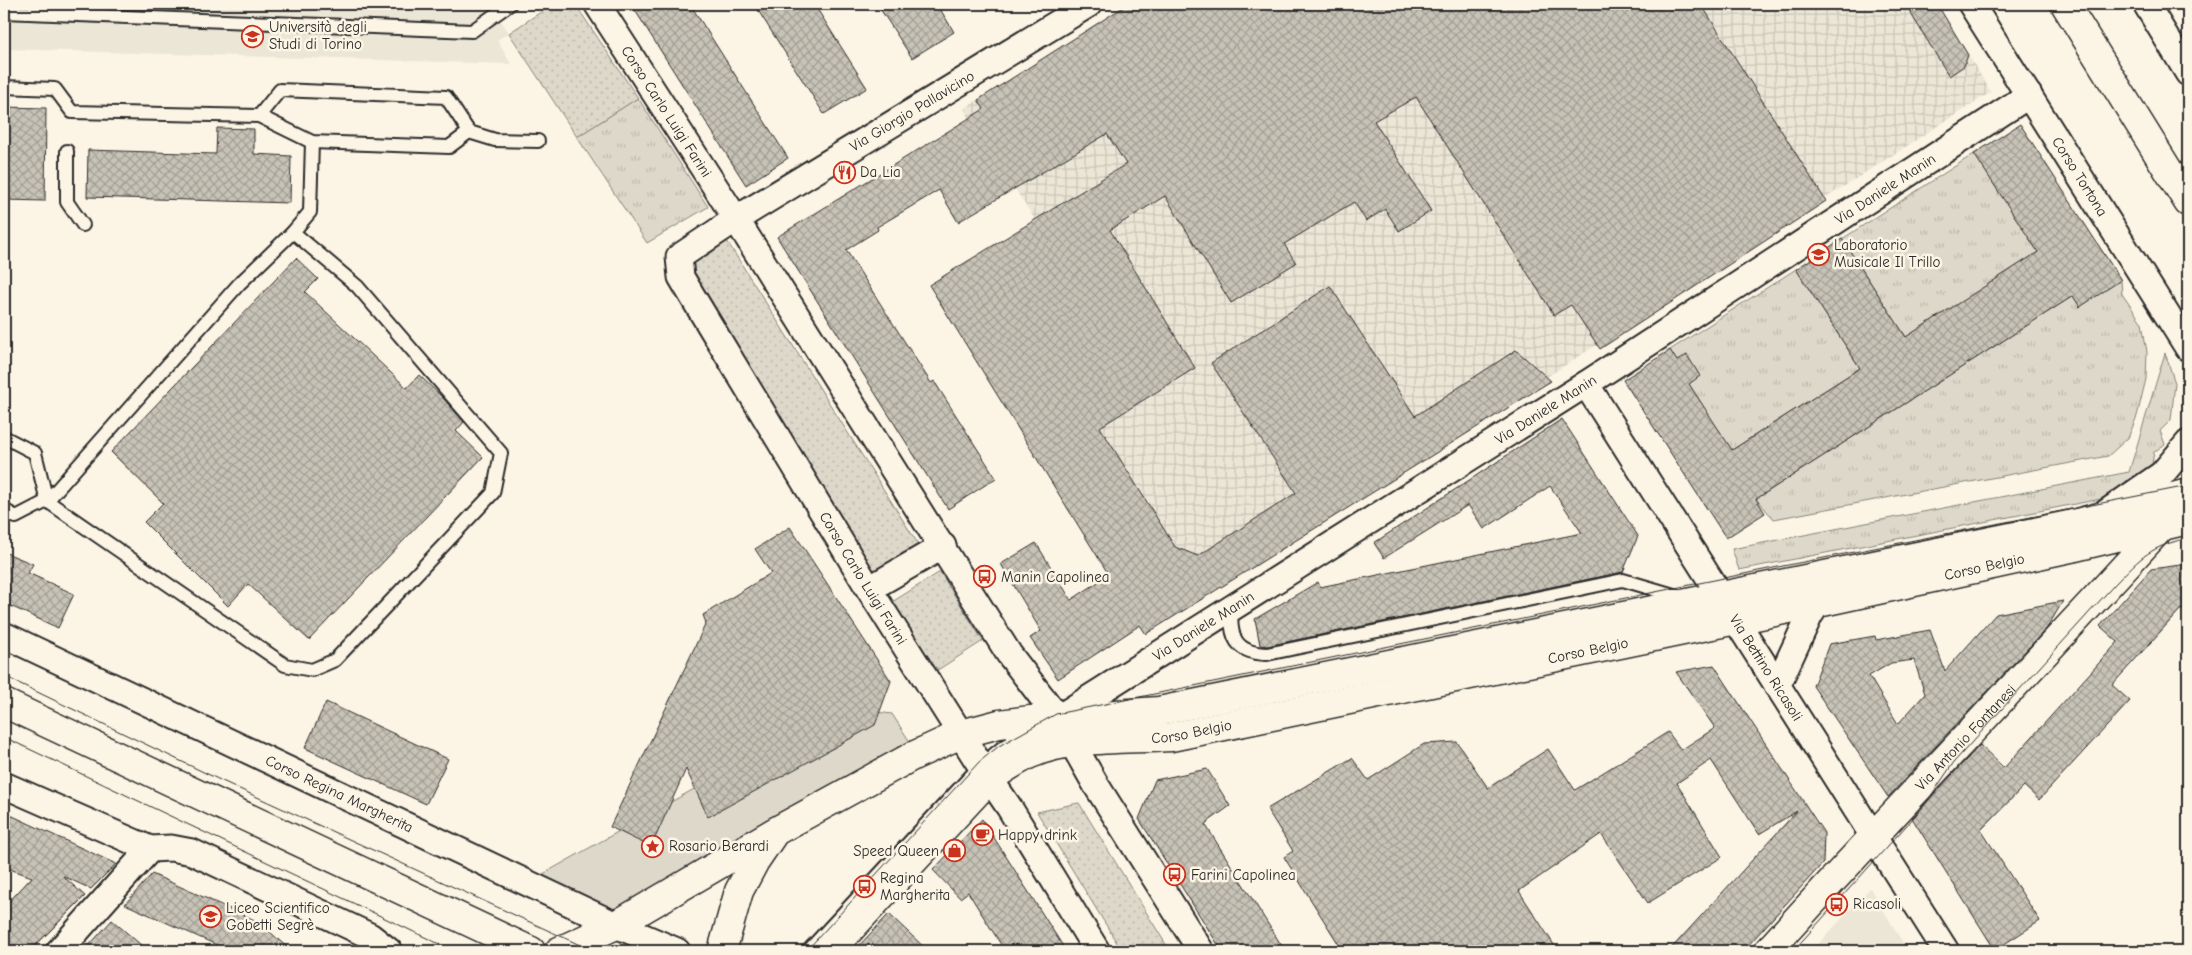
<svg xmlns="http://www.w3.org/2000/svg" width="2192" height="955" viewBox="0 0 2192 955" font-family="'Comic Neue',sans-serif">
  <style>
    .built { fill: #ece6d7 }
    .industrial { fill: url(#industrial-grid) }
    .grass { fill: url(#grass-dots); stroke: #84827a }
    .park { fill: url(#park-tufts); stroke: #84827a }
    .garden { fill: #ded8ca; stroke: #84827a }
    .building { fill: url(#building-cross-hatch); stroke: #2b2b2b; fill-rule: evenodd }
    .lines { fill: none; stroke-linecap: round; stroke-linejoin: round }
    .service-casing { stroke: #2b2b2b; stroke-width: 16 }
    .minor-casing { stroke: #2b2b2b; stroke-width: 29 }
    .tertiary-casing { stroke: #2b2b2b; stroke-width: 31 }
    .secondary-casing { stroke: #2b2b2b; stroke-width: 31 }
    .primary-casing { stroke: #2b2b2b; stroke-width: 31 }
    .service { stroke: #fcf5e5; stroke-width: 12 }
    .minor { stroke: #fcf5e5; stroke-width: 25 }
    .tertiary { stroke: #fcf5e5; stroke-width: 28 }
    .secondary { stroke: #fcf5e5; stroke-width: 28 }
    .primary { stroke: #fcf5e5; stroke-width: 28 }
    .tram { stroke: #2b2b2b; stroke-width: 1 }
    .labels { text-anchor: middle; stroke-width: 5; stroke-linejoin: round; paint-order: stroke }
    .poi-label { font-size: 15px; fill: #2b2b2b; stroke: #fcf5e5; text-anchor: start }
    .street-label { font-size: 15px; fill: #2b2b2b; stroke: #fcf5e5 }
  </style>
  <defs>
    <pattern id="industrial-grid" width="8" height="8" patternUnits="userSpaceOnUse" patternTransform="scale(1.25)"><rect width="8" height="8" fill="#ece6d7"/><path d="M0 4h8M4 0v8" fill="none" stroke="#cbc5b9"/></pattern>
    <pattern id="grass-dots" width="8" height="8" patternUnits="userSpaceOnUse" patternTransform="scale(1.25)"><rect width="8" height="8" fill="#ded8ca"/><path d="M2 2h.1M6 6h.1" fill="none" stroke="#bfbaae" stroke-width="1.8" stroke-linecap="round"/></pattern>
    <pattern id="park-tufts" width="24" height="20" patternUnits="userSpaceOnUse" patternTransform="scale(1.25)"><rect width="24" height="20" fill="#ded8ca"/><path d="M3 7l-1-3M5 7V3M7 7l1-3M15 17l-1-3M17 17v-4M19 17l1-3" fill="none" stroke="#bfbaae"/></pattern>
    <pattern id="building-cross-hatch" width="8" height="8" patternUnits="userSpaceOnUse" patternTransform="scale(1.25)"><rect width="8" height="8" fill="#c8c3b7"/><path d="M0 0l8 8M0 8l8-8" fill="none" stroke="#a39f95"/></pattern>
  </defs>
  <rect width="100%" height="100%" fill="#fcf5e5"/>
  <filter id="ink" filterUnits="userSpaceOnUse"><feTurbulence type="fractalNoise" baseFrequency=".02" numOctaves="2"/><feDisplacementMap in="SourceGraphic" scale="10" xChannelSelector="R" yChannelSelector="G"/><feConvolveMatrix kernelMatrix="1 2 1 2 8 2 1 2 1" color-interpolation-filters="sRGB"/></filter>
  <g filter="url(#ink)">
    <g class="built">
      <path d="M4,4H490L509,33L497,40L511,64L4,49Z"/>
      <path d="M1870,888L1908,951H1812Z"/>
    </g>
    <path class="industrial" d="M1128,4H1937L1991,92L1146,634L929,285L1035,220L964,109Z"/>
    <g class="grass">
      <path d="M553,4H575L638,98L577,137L509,33Z"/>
      <path d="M725,238L918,544L873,572L680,265Z"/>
      <path d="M940,572L983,641L936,671L892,602Z"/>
      <path d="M1078,803H1079L1170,951H1122L1037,812Z"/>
    </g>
    <g class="park">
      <path d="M638,98L708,207L647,243L577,137Z"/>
      <path d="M1974,154L2044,249L1906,337L1842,239Z"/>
      <path d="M1796,269L1860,368L1727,453L1670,350Z"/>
      <path d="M2121,280L2122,294L2142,323L2147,352L2146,379L2137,416L2128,438L2108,456L1774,519L1756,499L2073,296L2080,306Z"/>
      <path d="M2165,353L2175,383L2171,420L2160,431L2165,444L2154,452L2152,464L2142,478L2127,480L2121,495L1739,570L1732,549L2129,472Z"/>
    </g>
    <path class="garden" d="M861,710L892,714L912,745L616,925L527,883L719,775Z"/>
    <g class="building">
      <path d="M631,4H690L788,158L746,185Z"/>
      <path d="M754,4H814L867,88L824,114Z"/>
      <path d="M877,4H937L954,32L912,58Z"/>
      <path d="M1128,4H1701L1826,201L1600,349L1571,305L1554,315L1416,97L1374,121L1431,211L1399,231L1385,209L1366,221L1354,202L1284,244L1296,263L1231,303L1165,196L1110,230L1195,368L1100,427L1175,547L1198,556L1296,493L1211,363L1330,286L1415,416L1516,350L1551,381L1146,634L1140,625L1058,679L1030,638L1041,631L1001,564L1036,543L1071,600L1109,575L929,285L1126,164L1107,134L958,222L939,190L877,227L878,230L846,250L931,383L934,381L996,478L948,509L777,237L984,109L978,100Z"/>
      <path d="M1905,4H1937L1968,55L1964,66L1949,76Z"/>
      <path d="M4,107L46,108L45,201L4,200Z"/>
      <path d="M2020,124L2121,280L2080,307L2073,296L1756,499L1765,513L1726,538L1623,380L1670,350L1677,361L1687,355L1700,376L1689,384L1732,450L1860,368L1796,269L1842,239L1906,337L2038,252L1974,154Z"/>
      <path d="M217,128L254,129V154L291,156L290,203L87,197L88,150L216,154Z"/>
      <path d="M296,258L318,279L305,292L407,388L419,375L442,397L464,422L456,431L483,457L309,640L248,584L228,606L144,522L163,503L111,452Z"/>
      <path d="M1562,419L1638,536L1623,572L1267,646L1260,645L1255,619L1318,582L1320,587L1582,533L1550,486L1484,529L1468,505L1384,558L1374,543Z"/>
      <path d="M790,527L891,681L875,725L708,817L686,769L651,847L610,827L706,623L703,615L771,573L755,549Z"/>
      <path d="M4,552L33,564L28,573L74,594L58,628L4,603Z"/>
      <path d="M2188,564V609L2180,610L2112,685L2130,701L2039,800L2024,786L1981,830L2040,921L1995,950L1912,818L1980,745L2004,768L2118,642L2100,626L2151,569Z"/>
      <path d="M2063,601L2047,628L1888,797L1813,686L1829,644L1875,636L1876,640L1930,630L1945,671L1996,614ZM1914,660L1925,694L1898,724L1869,676L1891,663Z"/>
      <path d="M1714,665L1824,833L1823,863L1743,951H1669L1797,811L1759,834L1711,760L1677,783L1722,857L1648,903L1601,834L1519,891L1558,951H1343L1284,857L1293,851L1267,809L1352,758L1368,780L1424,744L1457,742L1488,788L1548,749L1575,790L1668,732L1681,750L1715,728L1676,672Z"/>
      <path d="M326,702L448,759L426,804L305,748Z"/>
      <path d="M1207,769L1230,806L1205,824L1285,951H1222L1139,819L1155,780Z"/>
      <path d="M4,812L116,864L91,889L63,876L85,896L30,951H4V907L32,877L4,867Z"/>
      <path d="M982,819L1005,855L1066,951H1005L968,892L960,898L933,870Z"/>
      <path d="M152,874L259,922L291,951H230L125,904Z"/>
      <path d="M889,914L928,951H854Z"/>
      <path d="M112,920L148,951H84Z"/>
    </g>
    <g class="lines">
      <defs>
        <g id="service">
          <path d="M4,12L472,31L510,4"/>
          <path d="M4,87L55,89L72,112L259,116L312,142L449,147L469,132L446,97L280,90L259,116"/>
          <path d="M469,132L495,140L538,141"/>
          <path d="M67,151V202L83,225"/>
          <path d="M4,437L35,453L47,501L285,665L312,670L335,660L493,493L501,453L357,286L293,232"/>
          <path d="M4,510L16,517L47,501L239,284L293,232L310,212L312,142"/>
          <path d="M1232,608C1229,636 1235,653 1267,654L1623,580L1684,598"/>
          <path d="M808,951L981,765L1002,748L1027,734"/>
        </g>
        <g id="minor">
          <path id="s1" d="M597,4L736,219L1009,654L1058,718L1096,785L1201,951"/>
          <path id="s2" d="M1089,4L736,219L679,257L681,277L697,304L869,589L977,760L1009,807L1097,951"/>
          <path id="s3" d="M1971,4L2188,348"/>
          <path d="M2146,4L2188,73"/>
          <path id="s4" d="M1586,384L1946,951"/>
          <path d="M2107,512L2162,474L2188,443"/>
          <path d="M869,589L943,546"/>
          <path id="s5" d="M4,635L616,925L677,951"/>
          <path d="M1777,686L1810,615L1818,603"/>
          <path id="s6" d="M1011,760L1058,718L1586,384L2029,95"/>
          <path d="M4,785L150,849L171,848L192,852L370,936L389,951"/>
          <path d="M59,951L150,849"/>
        </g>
        <g id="tertiary">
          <path id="s7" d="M1768,951C1898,807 2033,668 2163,525"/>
        </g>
        <g id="secondary">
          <path d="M2065,4L2188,202"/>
          <path d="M559,951L616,925L776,831L913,756L961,734L999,724L1030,720L1159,711L2069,525L2188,493"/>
          <path d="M722,951L739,891L755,861L772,836"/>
          <path id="s8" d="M830,951L990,778C1003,770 1016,761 1030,754C1073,736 1125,740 1171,737L1818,603L2075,547L2188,520"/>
        </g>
        <path id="primary" d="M4,703L531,951"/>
      </defs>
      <use href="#service" class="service-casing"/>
      <use href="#minor" class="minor-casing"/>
      <use href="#tertiary" class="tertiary-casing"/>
      <use href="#secondary" class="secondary-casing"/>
      <use href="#primary" class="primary-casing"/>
      <use href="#service" class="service"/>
      <use href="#minor" class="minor"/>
      <use href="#tertiary" class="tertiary"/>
      <use href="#secondary" class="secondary"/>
      <use href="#primary" class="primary"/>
      <g class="tram">
        <path d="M4,676L220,780L593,951"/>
        <path d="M4,737L454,951"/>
        <path d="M806,951L979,762L999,746L1056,714L1783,566L2188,486"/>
        <path d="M1793,951L1924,806L1954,762L2115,584C2142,556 2150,547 2188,538"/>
      </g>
    </g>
  </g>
  <defs>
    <symbol id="university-ring" viewBox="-11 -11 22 22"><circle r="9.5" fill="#fcf5e5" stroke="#c8321e" stroke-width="1.5"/><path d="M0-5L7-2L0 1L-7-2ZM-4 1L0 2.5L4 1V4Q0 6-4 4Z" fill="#c8321e"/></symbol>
    <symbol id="restaurant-ring" viewBox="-11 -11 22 22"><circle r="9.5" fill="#fcf5e5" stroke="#c8321e" stroke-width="1.5"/><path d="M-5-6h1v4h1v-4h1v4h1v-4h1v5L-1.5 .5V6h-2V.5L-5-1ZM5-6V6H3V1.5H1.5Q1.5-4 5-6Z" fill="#c8321e"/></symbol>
    <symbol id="school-ring" viewBox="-11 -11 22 22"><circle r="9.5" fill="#fcf5e5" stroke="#c8321e" stroke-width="1.5"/><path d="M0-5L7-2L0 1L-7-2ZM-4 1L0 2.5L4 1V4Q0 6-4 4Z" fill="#c8321e"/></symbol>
    <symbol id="bus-ring" viewBox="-11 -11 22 22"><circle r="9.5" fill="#fcf5e5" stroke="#c8321e" stroke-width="1.5"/><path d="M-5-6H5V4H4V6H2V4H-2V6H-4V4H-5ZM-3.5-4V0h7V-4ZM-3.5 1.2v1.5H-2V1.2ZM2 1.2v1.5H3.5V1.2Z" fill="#c8321e"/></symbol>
    <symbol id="cafe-ring" viewBox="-11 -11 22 22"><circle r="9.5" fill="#fcf5e5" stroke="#c8321e" stroke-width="1.5"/><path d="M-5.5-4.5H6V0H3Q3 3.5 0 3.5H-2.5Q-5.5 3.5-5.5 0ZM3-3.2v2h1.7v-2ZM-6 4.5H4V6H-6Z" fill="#c8321e"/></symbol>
    <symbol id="sight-ring" viewBox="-11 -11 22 22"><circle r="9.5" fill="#fcf5e5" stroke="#c8321e" stroke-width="1.5"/><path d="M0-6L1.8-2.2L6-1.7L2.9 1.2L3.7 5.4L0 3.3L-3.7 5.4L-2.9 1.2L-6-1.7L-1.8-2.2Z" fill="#c8321e"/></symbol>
    <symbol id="shop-ring" viewBox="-11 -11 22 22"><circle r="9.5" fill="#fcf5e5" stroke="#c8321e" stroke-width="1.5"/><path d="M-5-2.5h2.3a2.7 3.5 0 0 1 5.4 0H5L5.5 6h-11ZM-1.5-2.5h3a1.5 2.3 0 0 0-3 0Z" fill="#c8321e"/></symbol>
  </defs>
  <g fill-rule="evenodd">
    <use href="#university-ring" x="240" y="24" width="25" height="25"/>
    <use href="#restaurant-ring" x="832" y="160" width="25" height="25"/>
    <use href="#school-ring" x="1806" y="242" width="25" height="25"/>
    <use href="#bus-ring" x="972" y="564" width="25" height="25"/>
    <use href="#cafe-ring" x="970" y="822" width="25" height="25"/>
    <use href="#sight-ring" x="640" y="834" width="25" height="25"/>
    <use href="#shop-ring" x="942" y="838" width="25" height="25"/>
    <use href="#bus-ring" x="1162" y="862" width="25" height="25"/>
    <use href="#bus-ring" x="852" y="874" width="25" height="25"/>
    <use href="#bus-ring" x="1824" y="892" width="25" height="25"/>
    <use href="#school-ring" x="198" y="904" width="25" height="25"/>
  </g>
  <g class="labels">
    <g class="poi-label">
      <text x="269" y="32">Università degli<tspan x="269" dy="17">Studi di Torino</tspan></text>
      <text x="860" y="177">Da Lia</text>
      <text x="1834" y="250">Laboratorio<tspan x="1834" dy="17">Musicale Il Trillo</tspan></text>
      <text x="1001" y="582">Manin Capolinea</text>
      <text x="998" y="840">Happy drink</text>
      <text x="669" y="851">Rosario Berardi</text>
      <text x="939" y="856" text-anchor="end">Speed Queen</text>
      <text x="1191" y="880">Farini Capolinea</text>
      <text x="880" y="883">Regina<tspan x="880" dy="17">Margherita</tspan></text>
      <text x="1853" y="909">Ricasoli</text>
      <text x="226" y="913">Liceo Scientifico<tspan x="226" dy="17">Gobetti Segrè</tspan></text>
    </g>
    <g class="street-label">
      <text dy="5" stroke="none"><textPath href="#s1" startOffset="128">Corso Carlo Luigi Farini</textPath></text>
      <text transform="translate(912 111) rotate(-31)" y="5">Via Giorgio Pallavicino</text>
      <text dy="5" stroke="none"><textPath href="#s3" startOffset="204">Corso Tortona</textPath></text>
      <text dy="5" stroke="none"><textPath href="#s6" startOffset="1045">Via Daniele Manin</textPath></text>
      <text dy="5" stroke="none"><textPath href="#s6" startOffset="640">Via Daniele Manin</textPath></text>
      <text dy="5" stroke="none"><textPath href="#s8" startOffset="1256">Corso Belgio</textPath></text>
      <text dy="5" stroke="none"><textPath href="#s2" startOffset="854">Corso Carlo Luigi Farini</textPath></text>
      <text dy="5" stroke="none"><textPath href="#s6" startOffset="235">Via Daniele Manin</textPath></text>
      <text dy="5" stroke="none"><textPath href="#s8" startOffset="851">Corso Belgio</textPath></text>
      <text dy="5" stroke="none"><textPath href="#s4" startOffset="336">Via Bettino Ricasoli</textPath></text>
      <text dy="5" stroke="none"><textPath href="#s8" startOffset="446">Corso Belgio</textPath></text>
      <text dy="5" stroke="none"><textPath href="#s7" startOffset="291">Via Antonio Fontanesi</textPath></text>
      <text dy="5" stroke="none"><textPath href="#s5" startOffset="371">Corso Regina Margherita</textPath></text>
    </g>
  </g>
  <rect width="2192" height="955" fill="none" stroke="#fcf5e5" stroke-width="20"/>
  <rect x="10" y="10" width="2172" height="935" fill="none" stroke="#2b2b2b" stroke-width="2" filter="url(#ink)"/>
</svg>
